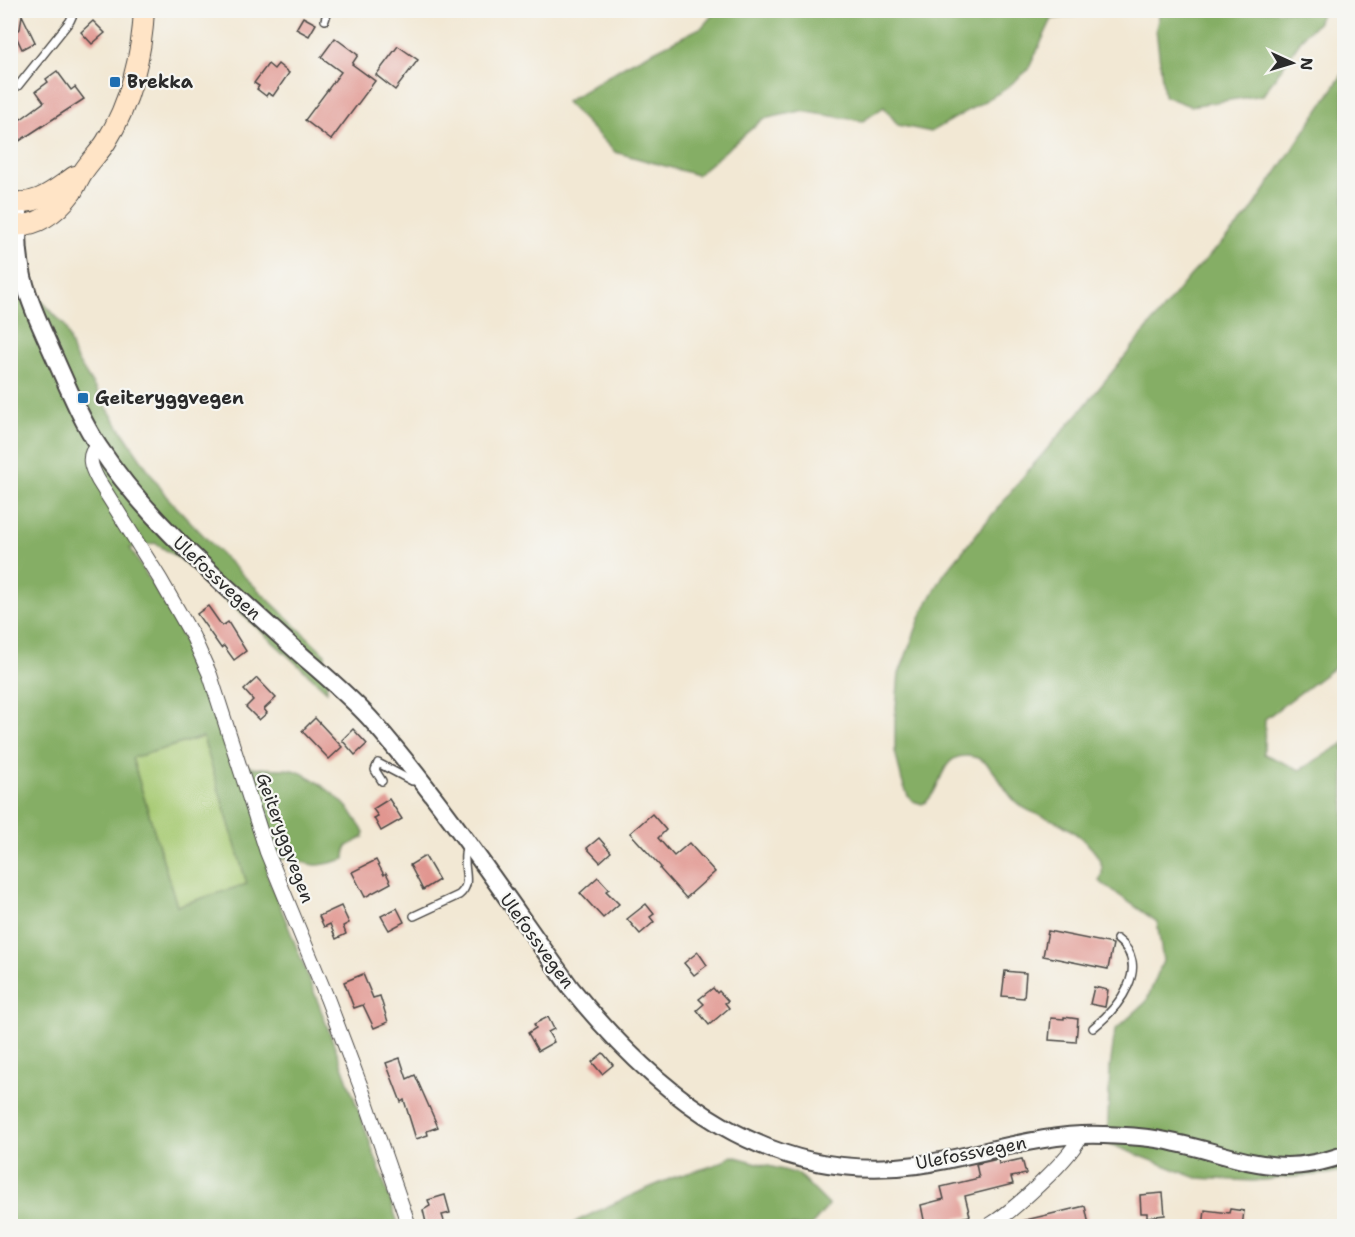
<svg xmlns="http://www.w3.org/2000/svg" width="1355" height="1237" viewBox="0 0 1355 1237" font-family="'Shantell Sans',sans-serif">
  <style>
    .green { fill: #a7ca73; stroke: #697a4f; stroke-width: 1.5 }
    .forest { fill: #85ae65; stroke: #586c48; stroke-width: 1.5; fill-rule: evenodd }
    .building { fill: #e19690 }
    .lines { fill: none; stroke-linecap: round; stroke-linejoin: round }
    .service-casing { stroke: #494744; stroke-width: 10 }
    .minor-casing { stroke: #494744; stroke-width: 16 }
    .tertiary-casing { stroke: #494744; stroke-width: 20 }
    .secondary-casing { stroke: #494744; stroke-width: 22 }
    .service { stroke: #fff; stroke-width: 7 }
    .minor { stroke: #fff; stroke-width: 14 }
    .tertiary { stroke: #fff; stroke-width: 16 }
    .secondary { stroke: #ffe4c6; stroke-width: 20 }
    .poi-dot { fill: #1f6fb2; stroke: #f6f6f2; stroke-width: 2 }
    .labels { text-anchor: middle; stroke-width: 4.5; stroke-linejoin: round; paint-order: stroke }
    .poi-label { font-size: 18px; font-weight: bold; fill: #2b2b2b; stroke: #f6f6f2; text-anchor: start }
    .street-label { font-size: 18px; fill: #2b2b2b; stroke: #f6f6f2 }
  </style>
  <rect width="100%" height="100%" fill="#f6f6f2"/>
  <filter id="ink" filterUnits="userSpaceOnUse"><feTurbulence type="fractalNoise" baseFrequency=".0167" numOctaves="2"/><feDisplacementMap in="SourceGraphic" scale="12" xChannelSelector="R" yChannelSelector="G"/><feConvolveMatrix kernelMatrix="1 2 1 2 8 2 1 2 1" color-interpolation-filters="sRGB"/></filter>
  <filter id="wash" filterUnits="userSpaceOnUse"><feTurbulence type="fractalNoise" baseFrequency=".008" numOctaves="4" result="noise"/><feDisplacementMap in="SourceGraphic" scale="24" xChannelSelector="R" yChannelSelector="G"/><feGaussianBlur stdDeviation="1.35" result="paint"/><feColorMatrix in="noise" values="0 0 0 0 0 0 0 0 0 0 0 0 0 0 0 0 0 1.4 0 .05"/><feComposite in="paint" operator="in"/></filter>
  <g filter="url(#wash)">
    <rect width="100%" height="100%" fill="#f2e8d4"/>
    <path class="green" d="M203,737L247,884L177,906L132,758Z"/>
    <g class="forest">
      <path d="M716,11V10L1105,11L1052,19L1028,70L1004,90L931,132L898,125L884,107L863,121L801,111L763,119L697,175L615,152L566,102L626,65L702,27Z"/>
      <path d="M1160,11V10L1322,11L1317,24L1305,34L1263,95L1190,106L1164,96L1156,29Z"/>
      <path d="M1344,72V659L1336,655L1337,663L1335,667L1265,719L1264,754L1300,770L1344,743V1172L1253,1181L1197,1178L1107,1143L1110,1068L1115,1030L1146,1002L1163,961L1157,922L1099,881C1113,860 1078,834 1063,825C1047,816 1026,813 1014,800C998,783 992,755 965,756C938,756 943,794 922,804L913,801L908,796L902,781L895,751V718L899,674L922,613L944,574L1027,472L1083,408L1190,276L1249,214Z"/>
      <path d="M10,267L65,326L74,355L119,427L166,496L225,558L325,654L327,691L183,561L155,543L130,548C154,587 179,625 197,668C208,694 215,734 233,755C250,775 273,766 293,770C308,773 336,795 346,806C353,813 358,824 364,832V837L346,847L345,859C336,861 324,866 315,865C295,862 287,852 267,865V874C315,991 359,1107 399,1226H11ZM203,737L247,884L177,906L132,758Z"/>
      <path d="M732,1156L798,1174L829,1205L811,1226H570L577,1221C610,1205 642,1190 675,1177C694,1170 715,1168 732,1156Z"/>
    </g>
    <g id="blocks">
      <g class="building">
        <path d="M22,15L35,42L22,49L14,32L20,29Z"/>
        <path d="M303,17L316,24L309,36L296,29Z"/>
        <path d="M93,21L105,33L92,44L81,32Z"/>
        <path d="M335,38L358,55L352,64L375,81L331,140L305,120L341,72L321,57Z"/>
        <path d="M398,46L418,60L395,90L376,75Z"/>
        <path d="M268,64L274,69L278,64L289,73L273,96L268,93L266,96L257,89L259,86L254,83Z"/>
        <path d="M57,71L71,90L75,87L84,99L10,147V104L21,119L44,102L36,91L48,82L46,79Z"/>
        <path d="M208,606L222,626L228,622L246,651L234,660L224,646L221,648L197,614Z"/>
        <path d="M257,678L276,698L264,709L267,713L259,720L246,707L253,700L244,690Z"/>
        <path d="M315,718L342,747L329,759L302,731Z"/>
        <path d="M353,729L367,744L355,755L342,740Z"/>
        <path d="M389,799L402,819L381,831L374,818L378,816L373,809Z"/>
        <path d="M652,814L666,830L658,838L674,856L689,843L715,872L686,898L660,869L661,867L630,833Z"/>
        <path d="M599,838L611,852L600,862L587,848Z"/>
        <path d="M425,856L439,880L423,890L410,865Z"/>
        <path d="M376,860L384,875L386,873L391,883L365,897L352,872Z"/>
        <path d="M598,877L609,889L606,891L619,904L603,918L580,893Z"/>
        <path d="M646,904L654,914L650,917L654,922L640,934L627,919Z"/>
        <path d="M341,906L349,923L343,926L346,934L336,939L330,924L324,927L319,916Z"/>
        <path d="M397,908L404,922L389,930L381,916Z"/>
        <path d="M1048,931L1113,944L1108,969L1043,956Z"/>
        <path d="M698,952L707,965L694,975L684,963Z"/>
        <path d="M1005,971L1026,973L1024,998L1002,996Z"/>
        <path d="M363,974L373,998L380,996L388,1022L374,1028L363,1005L354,1008L344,982Z"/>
        <path d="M1094,987L1108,990L1105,1007L1090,1004Z"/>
        <path d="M713,988L717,993L719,991L728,1001L725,1003L729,1008L709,1025L697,1010L704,1004L699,999Z"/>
        <path d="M548,1017L554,1029L548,1032L554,1042L538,1051L528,1033L536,1028L534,1024Z"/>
        <path d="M1064,1017L1078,1019L1076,1042L1049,1040L1051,1018L1064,1019Z"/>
        <path d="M603,1053L613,1065L602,1074L592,1062Z"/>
        <path d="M400,1058L407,1079L415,1075L438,1127L427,1131L428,1135L416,1139L404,1100L401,1102L386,1063Z"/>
        <path d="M998,1159L999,1164L1022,1159L1026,1174L1011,1177L1013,1184L965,1196L970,1216L925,1225L921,1205L944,1199L941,1187L979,1178L976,1164Z"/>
        <path d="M1163,1193L1165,1215L1147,1217V1213H1141L1140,1195Z"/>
        <path d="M445,1195L450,1213L442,1215L446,1227H427L423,1210L430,1206L428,1200Z"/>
        <path d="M1085,1206L1089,1225L1081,1227H1017V1222Z"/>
        <path d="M1230,1209L1244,1211L1242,1227H1203L1205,1210L1229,1213Z"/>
      </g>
    </g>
  </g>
  <g filter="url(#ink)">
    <use href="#blocks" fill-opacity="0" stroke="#494744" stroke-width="1.5"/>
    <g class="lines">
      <defs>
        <g id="service">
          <path d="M325,20L328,10"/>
          <path d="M18,86L70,21L75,10"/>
          <path d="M382,781L375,770L378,763L412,781L418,780"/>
          <path d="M414,916L459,895C471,885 465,875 465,861C464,856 466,850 466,845"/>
          <path d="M1093,1028C1118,1008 1153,966 1117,939"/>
        </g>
        <g id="minor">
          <path d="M98,445C86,456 91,467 98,480L160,579L193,637L210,675L267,852L327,998L362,1090L409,1226"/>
          <path d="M988,1226C1009,1215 1075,1155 1081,1134"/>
        </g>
        <path id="tertiary" d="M20,203C12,266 28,298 53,354C67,385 80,418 99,447C149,523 221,581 287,642C314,667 350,695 374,723C446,806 507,899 571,988C660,1098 768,1185 917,1165C980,1156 1040,1132 1104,1135C1129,1136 1152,1137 1176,1143C1212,1150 1249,1166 1287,1166C1307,1166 1326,1161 1344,1155"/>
        <g id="secondary">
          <path d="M10,201C37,207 54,190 75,176"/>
          <path d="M10,224C35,230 58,211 72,192C76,185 79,178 83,172C90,161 99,153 106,142C130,104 142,55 144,10"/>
        </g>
      </defs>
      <use href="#service" class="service-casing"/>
      <use href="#minor" class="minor-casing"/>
      <use href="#tertiary" class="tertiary-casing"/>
      <use href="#secondary" class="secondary-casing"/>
      <use href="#service" class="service"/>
      <use href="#minor" class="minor"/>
      <use href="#tertiary" class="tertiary"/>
      <use href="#secondary" class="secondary"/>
    </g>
  </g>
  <g class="poi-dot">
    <rect x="109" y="76" width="12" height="12" rx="3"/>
    <rect x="77" y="392" width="12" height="12" rx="3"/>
  </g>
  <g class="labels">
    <g class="poi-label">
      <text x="127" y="88">Brekka</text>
      <text x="95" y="404">Geiteryggvegen</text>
    </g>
    <g class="street-label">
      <text transform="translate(217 578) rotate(43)" y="6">Ulefossvegen</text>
      <text transform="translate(285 838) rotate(70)" y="6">Geiteryggvegen</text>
      <text transform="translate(537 941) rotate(54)" y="6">Ulefossvegen</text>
      <text transform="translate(971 1153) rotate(-11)" y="6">Ulefossvegen</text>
    </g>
  </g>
  <rect width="1355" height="1237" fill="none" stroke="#f6f6f2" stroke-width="36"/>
  <g transform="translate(1292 63) rotate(94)" stroke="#f6f6f2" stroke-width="4.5" paint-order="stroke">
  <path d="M0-4.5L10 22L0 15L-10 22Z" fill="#2b2b2b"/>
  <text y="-9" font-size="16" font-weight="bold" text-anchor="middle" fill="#2b2b2b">N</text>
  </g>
</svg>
